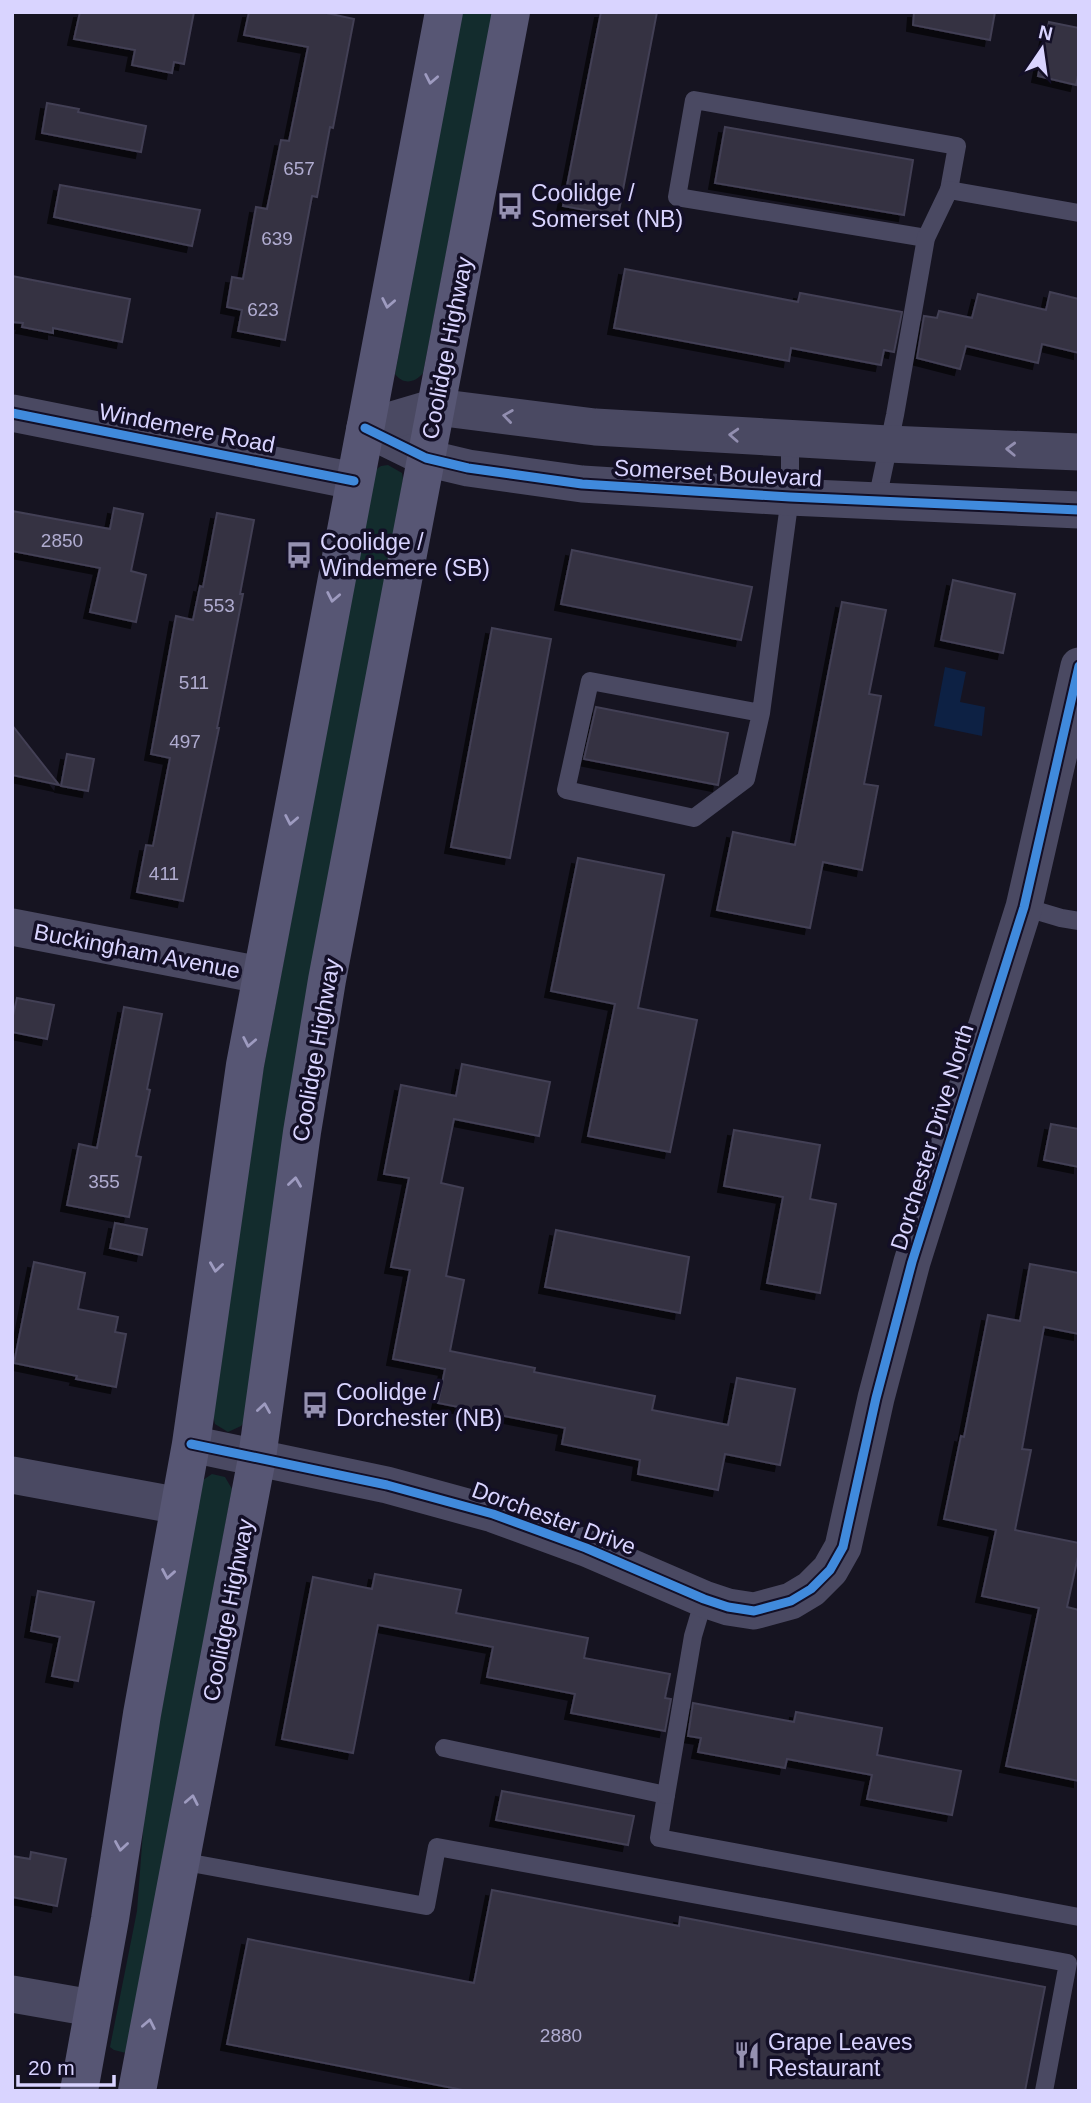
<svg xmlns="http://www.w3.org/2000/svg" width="1091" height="2103" viewBox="0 0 1091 2103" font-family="Helvetica,sans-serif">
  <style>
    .green { fill: #132c2d }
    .water { fill: #0d2144 }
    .building { fill: #343243; stroke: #433f54; stroke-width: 2; filter: url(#shadow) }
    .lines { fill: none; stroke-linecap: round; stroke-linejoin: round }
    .lane { stroke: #4a4962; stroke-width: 18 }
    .street { stroke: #4a4962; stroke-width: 37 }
    .secondary { stroke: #575674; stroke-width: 38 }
    .cycleway-casing { stroke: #130f26; stroke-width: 13 }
    .cycleway { stroke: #408adc; stroke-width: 9 }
    .oneway { stroke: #9e9bc0 }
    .oneway2 { stroke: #928eb0 }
    .labels { text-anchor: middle; stroke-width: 7; stroke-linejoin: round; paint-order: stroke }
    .number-label { font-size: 19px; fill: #b0acd0 }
    .poi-label { font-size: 23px; fill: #d9d4ff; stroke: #130f26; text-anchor: start }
    .street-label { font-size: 23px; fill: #d9d4ff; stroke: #130f26 }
  </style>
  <defs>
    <filter id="shadow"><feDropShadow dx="-6" dy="6" stdDeviation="0" flood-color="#0009"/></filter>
  </defs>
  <rect width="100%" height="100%" fill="#161421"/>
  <g class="green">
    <path d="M461,12H493L423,373C415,383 403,385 395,374Z"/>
    <path d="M388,465L402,473L403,479L245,1421L241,1426L228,1432L215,1424L213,1415L256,1109L375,470L381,466Z"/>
    <path d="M212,1474L225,1477L232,1489L126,2053L114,2050L110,2047L137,1911L147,1778L203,1480Z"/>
  </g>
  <path class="water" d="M945,667L966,672L960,702L985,707L982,736L934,726Z"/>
  <g class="building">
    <path d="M80,12H194L184,64L174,62L172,73L132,65L135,50L74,39Z"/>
    <path d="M249,12H322L354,19L333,128L330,127L317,197L312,196L285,340L238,331L242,310L227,307L232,277L243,279L256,207L267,209L281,140L289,141L308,47L244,35Z"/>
    <path d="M601,12H657L618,216L563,206Z"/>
    <path d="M914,12H995L990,40L913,25Z"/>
    <path d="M1049,22L1079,28V71L1076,85L1038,76Z"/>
    <path d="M47,103L79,109L78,112L146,126L141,152L42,133Z"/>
    <path d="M725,127L913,160L904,215L715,183Z"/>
    <path d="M60,185L200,210L192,246L54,217Z"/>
    <path d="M625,269L798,302L800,293L902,312L894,352L884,350L881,365L791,348L789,361L614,328Z"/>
    <path d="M12,276L130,299L122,342L53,328V333L22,327L23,323L12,322Z"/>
    <path d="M1050,292L1079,299V353L1042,344L1038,363L966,346L960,369L917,358L924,316L937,318L939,311L972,318L978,294L1046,310Z"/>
    <path d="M114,508L143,514L131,571L146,575L136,622L90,612L100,568L12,551V511L110,529Z"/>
    <path d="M217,513L254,520L240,594H243L217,728H219L183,901L137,892L146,845L153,846L170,758L151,754L176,616L193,620L200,586L203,587Z"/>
    <path d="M572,550L752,587L741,640L561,604Z"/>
    <path d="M953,580L1015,594L1003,653L941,640Z"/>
    <path d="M842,602L886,610L869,694L881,696L864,784L878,786L862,870L823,862L810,928L717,910L733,832L795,845Z"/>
    <path d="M492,628L551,639L510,858L451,847Z"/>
    <path d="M596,707L728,733L718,785L584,759Z"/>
    <path d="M12,725L59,785L12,775Z"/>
    <path d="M67,754L94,759L88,791L61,786Z"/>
    <path d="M578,858L664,875L638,1008L697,1020L670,1152L588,1136L615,1004L551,991Z"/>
    <path d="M17,998L54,1005L47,1039L12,1032V1020Z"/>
    <path d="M124,1007L162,1014L147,1089L150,1090L136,1156L141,1157L129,1217L67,1205L79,1144L97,1148Z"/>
    <path d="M462,1064L550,1082L539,1136L454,1119L441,1183L463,1188L446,1276L464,1280L450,1351L535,1368L534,1372L655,1396L652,1410L728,1425L737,1378L795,1389L780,1465L725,1454L718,1490L638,1474L640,1460L562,1444L565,1428L438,1403L445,1369L393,1359L410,1270L391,1267L409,1178L384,1174L401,1085L456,1096Z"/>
    <path d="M1051,1124L1079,1129V1167L1044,1160Z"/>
    <path d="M734,1130L820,1145L810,1199L836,1204L820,1293L767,1283L783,1197L724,1186Z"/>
    <path d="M115,1223L147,1229L142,1255L110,1248Z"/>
    <path d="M556,1230L689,1257L680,1313L545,1287Z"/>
    <path d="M34,1262L85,1273L78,1309L118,1317L115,1332L126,1334L116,1387L76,1379L77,1376L14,1363Z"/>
    <path d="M1030,1264L1079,1273V1334L1044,1327L1022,1449L1031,1450L1015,1530L1079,1543V1552L1067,1607L1079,1610V1781L1006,1766L1039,1608L982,1596L996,1530L944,1519L961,1436L964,1437L988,1315L1020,1321Z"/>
    <path d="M375,1574L461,1590L456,1613L588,1638L584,1658L670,1674L665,1698L671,1699L665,1731L571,1713L575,1694L487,1677L493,1647L378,1625L353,1753L282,1739L313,1577L372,1589Z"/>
    <path d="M38,1591L94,1602L78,1681L52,1676L60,1637L31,1631Z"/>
    <path d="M693,1703L794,1722L796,1712L882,1728L877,1755L961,1771L952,1815L867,1799L872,1775L787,1759L785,1768L698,1752L701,1738L688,1736Z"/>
    <path d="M502,1791L634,1816L628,1845L496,1820Z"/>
    <path d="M31,1852L66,1859L57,1906L12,1897V1856L30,1859Z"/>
    <path d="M492,1890L679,1926L680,1917L1045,1987L1025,2091H468L227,2044L248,1939L474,1983Z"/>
  </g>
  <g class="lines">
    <g class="lane">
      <path d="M926,238L677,197L694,100L957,146L949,190"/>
      <path d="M877,500L895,415L926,238L949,190L1079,213"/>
      <path d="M761,713L590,681L566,790L694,818L746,779L761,713L790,497V438"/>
      <path d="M1024,907L1061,918L1079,921"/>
      <path d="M444,1748L666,1795L659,1838L1079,1917"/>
      <path d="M666,1795L693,1636L704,1599"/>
      <path d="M180,1861L426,1906L437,1847L1068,1963L1044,2091"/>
    </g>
    <g class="street">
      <path d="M12,413L354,481"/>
      <path d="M365,428L426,458L468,468L582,484L790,497L1079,510"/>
      <path d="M365,428L436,407L595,427L888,444L1079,452"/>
      <path d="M12,927L261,975"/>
      <path d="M191,1444L387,1485L493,1514L586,1548L704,1599L728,1607L754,1611L791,1601L811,1589L830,1570L843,1547L876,1398L912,1262L1024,907L1079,666"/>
      <path d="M12,1475L180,1506"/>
      <path d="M12,1994L92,2008"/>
    </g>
    <g class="secondary">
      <path d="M79,2091L110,1919L142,1714L191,1444L245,1065L444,12"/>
      <path d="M137,2091L257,1458L302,1132L327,980L511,12"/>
    </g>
    <defs>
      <g id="cycleway">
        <path d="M12,413L354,481"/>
        <path d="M365,428L426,458L468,468L582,484L790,497L1079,510"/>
        <path d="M191,1444L387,1485L493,1514L586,1548L704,1599L728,1607L754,1611L791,1601L811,1589L830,1570L843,1547L876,1398L912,1262L1024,907L1079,666"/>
      </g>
    </defs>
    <use href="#cycleway" class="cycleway-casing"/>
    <use href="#cycleway" class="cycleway"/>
  </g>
  <defs><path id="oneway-chevron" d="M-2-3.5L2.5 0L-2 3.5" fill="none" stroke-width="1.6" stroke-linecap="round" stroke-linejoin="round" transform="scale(1.75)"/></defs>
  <g class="oneway">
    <use href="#oneway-chevron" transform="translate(431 79) rotate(101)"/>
    <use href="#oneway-chevron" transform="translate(388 303) rotate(101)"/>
    <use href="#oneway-chevron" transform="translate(333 597) rotate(101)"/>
    <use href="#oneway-chevron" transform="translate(291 820) rotate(101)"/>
    <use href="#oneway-chevron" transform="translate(249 1042) rotate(101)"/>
    <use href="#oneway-chevron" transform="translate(295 1182) rotate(-82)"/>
    <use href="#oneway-chevron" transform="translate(216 1267) rotate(98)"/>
    <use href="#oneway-chevron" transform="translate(264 1408) rotate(-81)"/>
    <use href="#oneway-chevron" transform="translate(168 1574) rotate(100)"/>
    <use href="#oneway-chevron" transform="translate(192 1800) rotate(-79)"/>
    <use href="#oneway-chevron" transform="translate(121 1846) rotate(99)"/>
    <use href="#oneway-chevron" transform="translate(149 2024) rotate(-79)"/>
  </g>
  <g class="oneway2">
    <use href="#oneway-chevron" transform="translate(508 416) rotate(-172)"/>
    <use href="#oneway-chevron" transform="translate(734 435) rotate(-177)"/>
    <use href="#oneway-chevron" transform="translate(1011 449) rotate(-178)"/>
  </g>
  <defs>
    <symbol id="bus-bare" viewBox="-9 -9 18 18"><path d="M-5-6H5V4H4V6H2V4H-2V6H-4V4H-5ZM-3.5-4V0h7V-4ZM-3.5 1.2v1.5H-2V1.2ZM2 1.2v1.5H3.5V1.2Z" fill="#9591b1" stroke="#130f26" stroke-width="2.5" paint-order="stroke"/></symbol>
    <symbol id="restaurant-bare" viewBox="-9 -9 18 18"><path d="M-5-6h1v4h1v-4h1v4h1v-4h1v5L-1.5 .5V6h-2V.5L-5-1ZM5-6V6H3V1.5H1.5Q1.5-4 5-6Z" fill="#9591b1" stroke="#130f26" stroke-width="2.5" paint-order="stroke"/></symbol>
  </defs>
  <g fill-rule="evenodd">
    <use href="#bus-bare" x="491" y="187" width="38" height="38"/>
    <use href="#bus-bare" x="280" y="536" width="38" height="38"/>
    <use href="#bus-bare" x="296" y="1386" width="38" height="38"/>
    <use href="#restaurant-bare" x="728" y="2036" width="38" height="38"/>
  </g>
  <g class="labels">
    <g class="number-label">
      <text x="299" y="175">657</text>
      <text x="277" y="245">639</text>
      <text x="263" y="316">623</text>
      <text x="62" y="547">2850</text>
      <text x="219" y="612">553</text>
      <text x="194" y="689">511</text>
      <text x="185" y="748">497</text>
      <text x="164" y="880">411</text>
      <text x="104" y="1188">355</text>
      <text x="561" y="2042">2880</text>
    </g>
    <g class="poi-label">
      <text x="531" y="201">Coolidge /<tspan x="531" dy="26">Somerset (NB)</tspan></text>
      <text x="320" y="550">Coolidge /<tspan x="320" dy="26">Windemere (SB)</tspan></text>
      <text x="336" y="1400">Coolidge /<tspan x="336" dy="26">Dorchester (NB)</tspan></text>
      <text x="768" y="2050">Grape Leaves<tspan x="768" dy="26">Restaurant</tspan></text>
    </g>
    <g class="street-label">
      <text transform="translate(447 348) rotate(-79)" y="8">Coolidge Highway</text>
      <text transform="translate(187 428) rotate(11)" y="8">Windemere Road</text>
      <text transform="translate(718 473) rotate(3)" y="8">Somerset Boulevard</text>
      <text transform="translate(137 951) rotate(11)" y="8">Buckingham Avenue</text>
      <text transform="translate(316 1050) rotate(-80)" y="8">Coolidge Highway</text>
      <text transform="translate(932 1137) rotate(-73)" y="8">Dorchester Drive North</text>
      <text transform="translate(554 1518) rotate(20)" y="8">Dorchester Drive</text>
      <text transform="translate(228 1610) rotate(-79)" y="8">Coolidge Highway</text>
    </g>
  </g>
  <rect width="1091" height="2103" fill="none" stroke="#d9d4ff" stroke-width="28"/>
  <g transform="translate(1042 49) rotate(13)" stroke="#130f26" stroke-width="5" paint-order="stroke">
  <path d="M0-5L12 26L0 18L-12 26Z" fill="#d9d4ff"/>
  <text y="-10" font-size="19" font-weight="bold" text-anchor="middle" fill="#d9d4ff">N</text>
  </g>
  <path d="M18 2075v10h96v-10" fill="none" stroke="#d9d4ff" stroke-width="3.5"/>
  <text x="28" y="2075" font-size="21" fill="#d9d4ff" stroke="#130f26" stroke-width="5" paint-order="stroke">20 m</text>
</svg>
